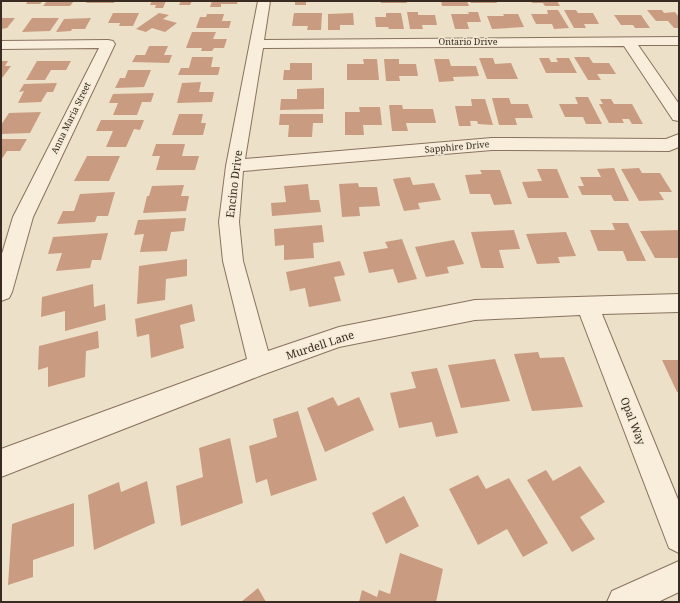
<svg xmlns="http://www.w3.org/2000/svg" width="680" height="603" viewBox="0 0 680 603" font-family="'Noto Serif',serif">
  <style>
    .building { fill: #c99b80 }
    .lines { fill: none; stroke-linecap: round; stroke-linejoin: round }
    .minor-casing { stroke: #88725e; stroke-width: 2 }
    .minor { fill: #f8eedb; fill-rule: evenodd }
    .labels { text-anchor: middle; stroke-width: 3; stroke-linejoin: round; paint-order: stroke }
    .far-street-label { font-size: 9px; fill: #392b21; stroke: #f4ebd7 }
    .street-label { font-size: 11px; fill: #392b21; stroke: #f4ebd7 }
  </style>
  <rect width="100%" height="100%" fill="#ede0c8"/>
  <g class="building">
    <path d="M28,1H43L40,4H26Z"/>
    <path d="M47,1H74L70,6H43Z"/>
    <path d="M87,1H115L114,3H86Z"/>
    <path d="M152,1H166L163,8H155L156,5H150Z"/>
    <path d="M181,1H192L190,5H179Z"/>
    <path d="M212,1H238L237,4H221V7H210Z"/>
    <rect x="295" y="1" width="11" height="4"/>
    <path d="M380,1H406L407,3H381Z"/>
    <path d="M441,1H467L469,6H442Z"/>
    <path d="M470,1H496L497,3H471Z"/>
    <path d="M531,1H557L560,6H545L543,3H532Z"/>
    <path d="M547,10H558L569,28L554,29L552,24H536L531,14H548Z"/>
    <path d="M564,10H576L578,13H593L599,24H584L586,28H574Z"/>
    <path d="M647,10H662L664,13L675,12L679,17V28H674L668,21H656Z"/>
    <path d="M407,12H418V15H435L437,25H422L423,29H410Z"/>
    <path d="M468,12H478L481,22H467L469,29H455L451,14H469Z"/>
    <path d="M113,13H139L133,26H119L120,23H108Z"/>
    <path d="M159,13L169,15L163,19L177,23L165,32L152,28L146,32L136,29Z"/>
    <path d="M294,13H322L321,30H307L308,26H292Z"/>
    <path d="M353,13L354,25H340V30H328V14Z"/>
    <path d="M386,13H401L404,29H389L388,27H376L375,17H386Z"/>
    <path d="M207,14H224L222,21H231L229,28H196L200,17H206Z"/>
    <path d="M503,14H518L524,27L492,29L487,16H504Z"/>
    <path d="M614,15H641L650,28H635L633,25H621Z"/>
    <path d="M1,18H15L7,28L1,29Z"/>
    <path d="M32,18H59L50,31L22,32Z"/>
    <path d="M91,18L85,29H72L71,31L56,32L64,19Z"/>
    <path d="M192,32H216L213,39H227L224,48H214L212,51H201L202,48H186Z"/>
    <path d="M149,46H168L164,55H172L169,63L132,62L136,55H145Z"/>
    <path d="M192,57H213L211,67H220L218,75H178L181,68H189Z"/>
    <path d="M574,57H589L593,63H609L616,74H597L601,80H588Z"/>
    <path d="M479,58H493L495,64L511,63L518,79H487Z"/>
    <path d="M539,58H549L551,62H558L556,58H569L577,73H546Z"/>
    <path d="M363,59H377L379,80H347V64H364Z"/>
    <path d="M384,59H399V64H416L418,76H399L400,81H386Z"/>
    <path d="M434,59H449L451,66H476L479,76L453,77L454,81L439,82Z"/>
    <path d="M1,61H8L5,66H11L2,78H1Z"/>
    <path d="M37,61H71L66,70H51L45,80H26Z"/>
    <path d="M290,63H312V80H283L284,70H290Z"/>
    <path d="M128,70H151L144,87L115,88L120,78H125Z"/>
    <path d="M201,82L199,92H214L212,102L177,103L182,83Z"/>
    <path d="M57,83L53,92H47L41,102L18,103L24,91L19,92L24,84Z"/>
    <path d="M324,88V109L280,110L281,99H297V89Z"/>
    <path d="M154,93L151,102H142L137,115H113L118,103H109L113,94Z"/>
    <path d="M575,97H588L602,124H586L583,117H565L559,104H578Z"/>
    <path d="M492,98H509L511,104H528L533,118H515L517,125H499Z"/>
    <path d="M471,99H485L493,125L478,124L477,121H470L471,126H459L455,106H472Z"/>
    <path d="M600,99H611L614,104H632L643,124H632L629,119H622L624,123H609L599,104H603Z"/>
    <path d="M389,105H402L403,109H433L436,123H406L408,131H392Z"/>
    <path d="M359,107H380L382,125H363L364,135H345V112H360Z"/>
    <path d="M41,112L30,133L1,134V125L9,113Z"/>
    <path d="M179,114H203L201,123H206L203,135H172Z"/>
    <path d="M280,114H323V123H313L312,137H288L289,125H279Z"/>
    <path d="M101,120H144L140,130L134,129L126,147H106L113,131H96Z"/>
    <path d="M1,139H27L20,151H7L1,160Z"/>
    <path d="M156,144H185L182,156H199L195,170H156L160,156H152Z"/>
    <path d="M87,156H120L109,181H74Z"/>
    <path d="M614,168L629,201H614L611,195H582L578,186H584L580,177H601L597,169Z"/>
    <path d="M639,168L642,173H660L672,192H659L664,200L639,201L621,169Z"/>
    <path d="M537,169H557L569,198H528L522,182L542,181Z"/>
    <path d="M480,170H500L512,204L494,205L490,194H470L465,175L482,174Z"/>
    <path d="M410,177L413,185L434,183L441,200L418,203L420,209L404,211L393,179Z"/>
    <path d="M358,183L359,187H377L380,206L359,207L360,216L342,217L339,184Z"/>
    <path d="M308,184L310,200H319L321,212L272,216L271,203L286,202L284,186Z"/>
    <path d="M184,185L181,196H189L186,211L143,213L147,196H149L152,186Z"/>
    <path d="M115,192L108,216H97L95,222L57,224L63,211H74L80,194Z"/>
    <path d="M186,218L184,231L171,232L167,251L140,252L144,234L134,235L138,220Z"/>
    <path d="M612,223H628L646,261H627L623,251H598L590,230H615Z"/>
    <path d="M322,225L324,242L313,243L314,258L284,260V245L275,246L274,229Z"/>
    <path d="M514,230L520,249L499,250L504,268H481L471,232Z"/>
    <path d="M679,230V258H655L640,231Z"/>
    <path d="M566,232L576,256L558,257L560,263L537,264L526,234Z"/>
    <path d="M108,233L101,260H92L90,268L56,271L62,253L48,254L53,237Z"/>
    <path d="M402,239L417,279L398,283L393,269L369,273L363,252L388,248L385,242Z"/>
    <path d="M454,240L464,264L447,267L449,273L426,277L415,247Z"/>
    <path d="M187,259V276L166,279L165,300L137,304L139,266Z"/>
    <path d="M340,261L345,275L334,277L341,301L309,307L305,288L290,291L286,272Z"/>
    <path d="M93,284L94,307L105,304L106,320L65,331V311L41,317L42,297Z"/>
    <path d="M192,304L195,321L180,325L184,348L151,358L149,334L137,337L135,319Z"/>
    <path d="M98,331L99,348L86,351L85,377L48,387V367L38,370L39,346Z"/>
    <path d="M538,352L540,358L564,357L583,407L532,411L514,354Z"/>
    <path d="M495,359L510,401L461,408L448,365Z"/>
    <path d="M662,360H679V392H677Z"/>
    <path d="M437,368L458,433L436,437L432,422L399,428L390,393L416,388L411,372Z"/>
    <path d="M333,397L338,406L359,397L374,430L325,452L307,408Z"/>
    <path d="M298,411L317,480L271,496L267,479L256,483L249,446L277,437L273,419Z"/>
    <path d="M230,438L243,503L181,526L176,486L203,477L199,448Z"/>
    <path d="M580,466L605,502L580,517L595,539L572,552L527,480L546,470L553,481Z"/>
    <path d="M478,475L486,489L509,478L548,543L523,557L507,529L478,545L449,489Z"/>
    <path d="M147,481L155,523L94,550L88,495L119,482L121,492Z"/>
    <path d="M404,496L419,526L386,544L372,513Z"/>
    <path d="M74,503V546L33,560V577L8,585L12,524Z"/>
    <path d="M400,553L443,569L436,602H359L362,590L377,597L379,590L390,594Z"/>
    <path d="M258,588L266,602H241Z"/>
  </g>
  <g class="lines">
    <defs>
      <g id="minor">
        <path d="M258,1H270L264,40L679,37V45H638L679,104V121L673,120L624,46L263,48L245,159L492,138L666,139L679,134V147L669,151L492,150L243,171L239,222L243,261L268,351L339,327L475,300L679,294V312L602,314L679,502V553L669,548L580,315L475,320L339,347L262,375L1,477V449L247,359L223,261L219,222L226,166Z"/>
        <path d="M108,40L113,41L115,44L33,217L12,292L9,298L1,301V257L13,217L99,48L1,49V41Z"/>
        <path d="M679,561V592L658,602H607L612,591Z"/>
      </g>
    </defs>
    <use href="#minor" class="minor-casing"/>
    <use href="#minor" class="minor"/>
  </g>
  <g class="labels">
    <g class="far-street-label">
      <text x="468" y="45">Ontario Drive</text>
      <text transform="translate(71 118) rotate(-64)" y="3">Anna Maria Street</text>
      <text transform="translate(457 147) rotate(-5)" y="3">Sapphire Drive</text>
    </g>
    <g class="street-label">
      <text transform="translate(234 184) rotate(-83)" y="4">Encino Drive</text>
      <text transform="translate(320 345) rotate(-18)" y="4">Murdell Lane</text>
      <text transform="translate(633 421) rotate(69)" y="4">Opal Way</text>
    </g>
  </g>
  <rect width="680" height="603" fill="none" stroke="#392b21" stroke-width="4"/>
</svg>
